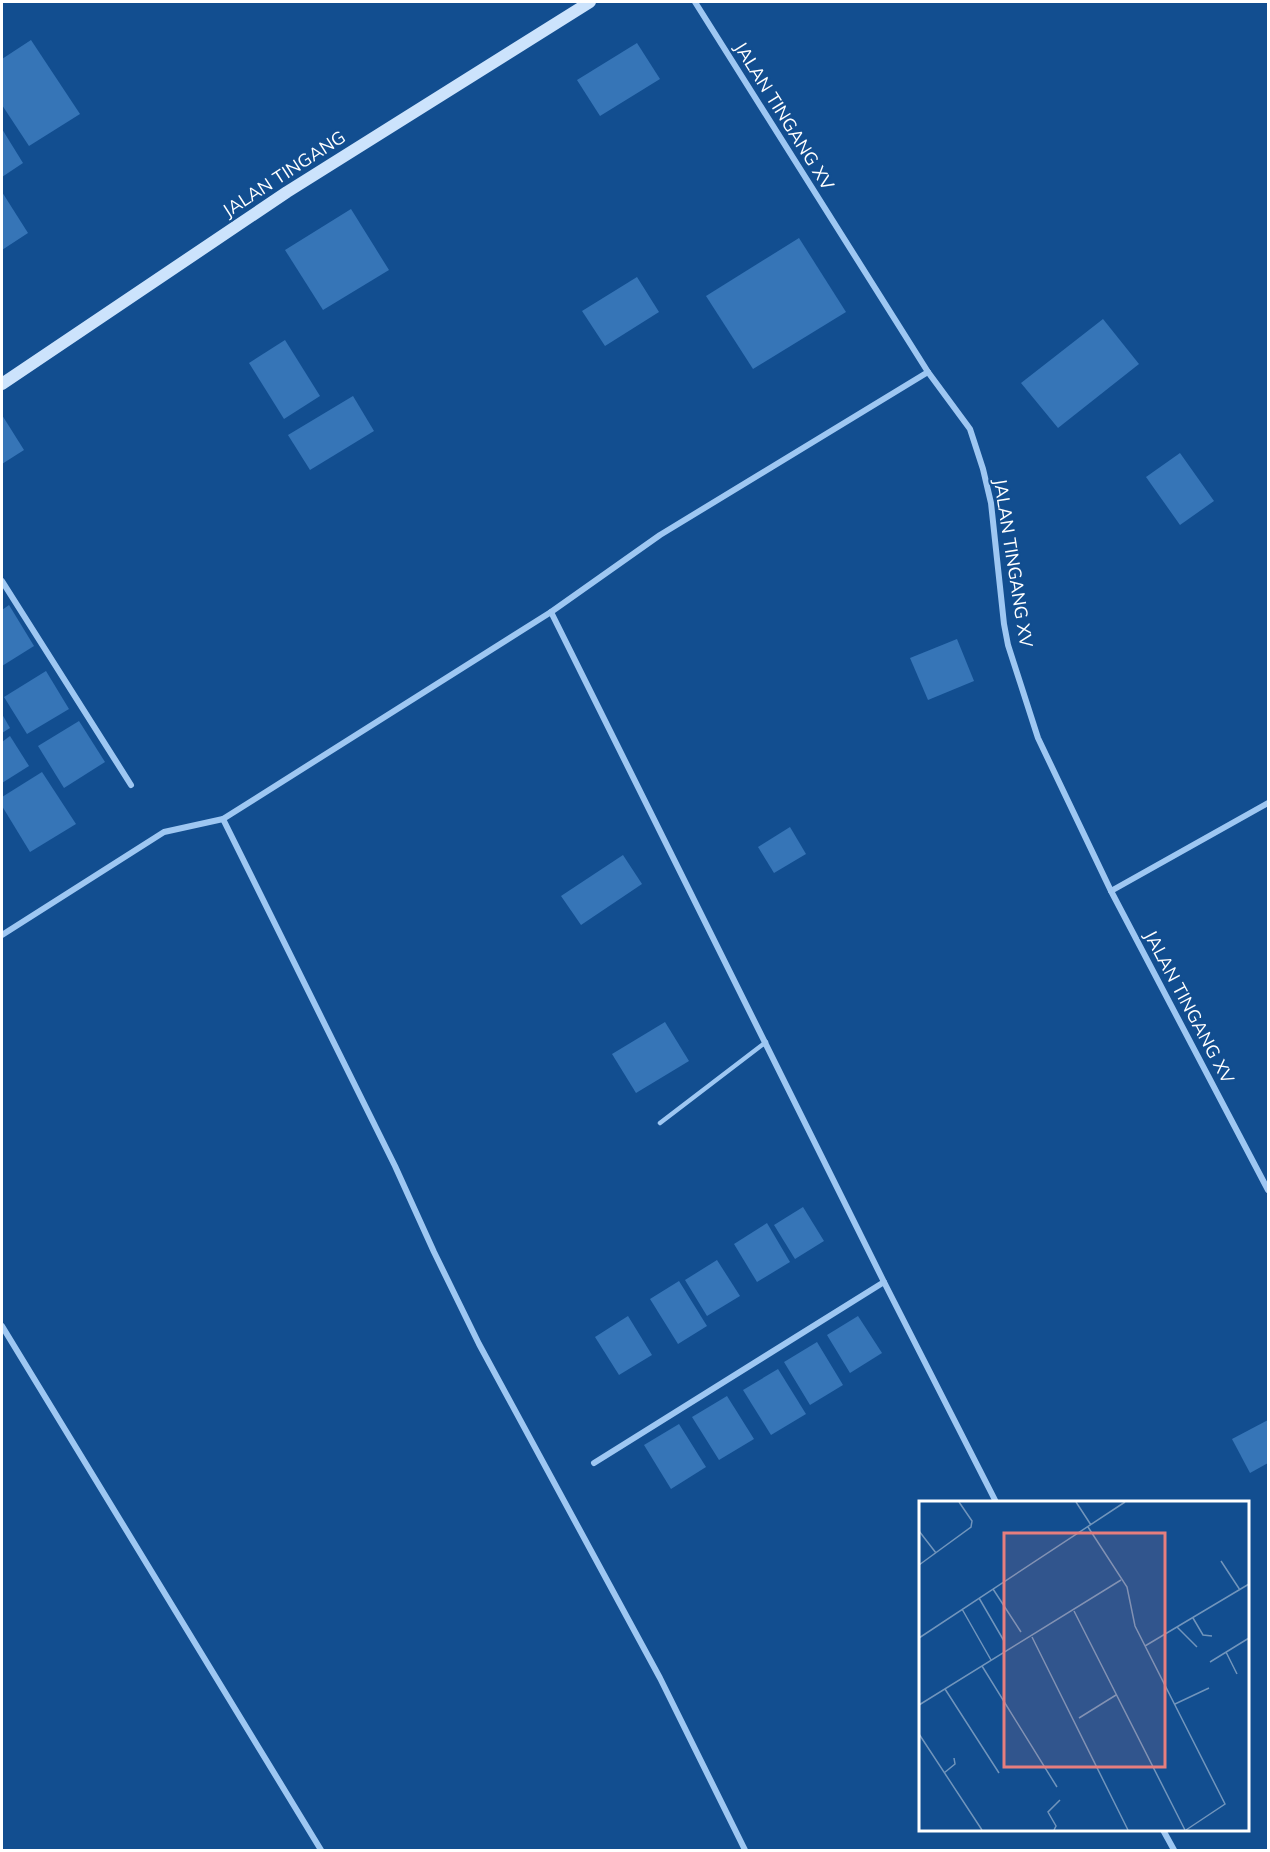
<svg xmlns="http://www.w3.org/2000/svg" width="1270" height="1852" viewBox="0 0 1270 1852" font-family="Mulish,sans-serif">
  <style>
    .building { fill: #3675b7 }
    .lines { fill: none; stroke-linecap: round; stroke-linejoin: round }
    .service { stroke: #9ec7f2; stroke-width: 4.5 }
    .minor { stroke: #9ec7f2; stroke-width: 6 }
    .secondary { stroke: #cce3fc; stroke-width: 12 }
    .labels { text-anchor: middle; stroke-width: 4.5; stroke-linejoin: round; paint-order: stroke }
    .street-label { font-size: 18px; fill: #fff; stroke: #124e90 }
    .inset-road { fill: none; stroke: #7195bc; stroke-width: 1.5 }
    .view { fill: #e67e7e; fill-opacity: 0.15; stroke: #e67e7e; stroke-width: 3 }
    .inset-edge { fill: none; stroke: #fff; stroke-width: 3 }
  </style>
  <rect width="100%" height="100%" fill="#124e90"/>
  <g class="building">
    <path d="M31,40L80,114L29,146L2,105V59Z"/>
    <path d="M637,43L660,79L600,116L577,80Z"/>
    <path d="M2,129L23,163L2,177Z"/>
    <path d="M2,192L28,233L2,250Z"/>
    <path d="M351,209L389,270L323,310L285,250Z"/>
    <path d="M799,238L846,312L753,369L706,296Z"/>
    <path d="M637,277L659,312L605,346L582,311Z"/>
    <path d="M1103,319L1139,364L1058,428L1021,383Z"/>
    <path d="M285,340L320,396L284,419L249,363Z"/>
    <path d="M353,396L374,431L310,470L288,435Z"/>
    <path d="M2,415L24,450L2,464Z"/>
    <path d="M1180,453L1214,501L1180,525L1146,477Z"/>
    <path d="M9,605L34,646L2,666V610Z"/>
    <path d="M957,639L974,681L928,700L910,658Z"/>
    <path d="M46,671L69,709L27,734L4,697Z"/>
    <path d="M2,714L10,728L2,733Z"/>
    <path d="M79,721L105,762L64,788L38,746Z"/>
    <path d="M10,736L29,766L2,783V742Z"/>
    <path d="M42,772L76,824L30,852L2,806V797Z"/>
    <path d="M790,827L806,854L774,873L758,847Z"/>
    <path d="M623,855L642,884L581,925L561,896Z"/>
    <path d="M665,1022L689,1061L636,1093L612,1054Z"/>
    <path d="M803,1207L824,1241L795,1259L774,1225Z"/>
    <path d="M767,1223L790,1262L757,1282L734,1244Z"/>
    <path d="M717,1260L740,1296L707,1316L685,1280Z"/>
    <path d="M679,1281L707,1326L678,1344L650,1299Z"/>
    <path d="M628,1316L652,1355L619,1375L595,1337Z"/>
    <path d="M858,1316L882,1353L850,1373L827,1335Z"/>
    <path d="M817,1342L843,1385L810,1405L784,1362Z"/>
    <path d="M778,1369L806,1414L771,1435L743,1390Z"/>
    <path d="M727,1396L754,1439L719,1460L692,1417Z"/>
    <path d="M1268,1420V1463L1250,1473L1232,1439Z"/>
    <path d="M679,1424L706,1467L671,1489L644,1445Z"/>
  </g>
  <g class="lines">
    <path class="service" d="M660,1123L766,1042"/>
    <g class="minor">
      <path d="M695,2L928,372L970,429L983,469L991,503L1004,624L1008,645L1038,738L1111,891L1268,1190"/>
      <path d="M2,581L131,785"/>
      <path d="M551,612L884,1282L996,1502"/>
      <path d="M223,819L395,1166L434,1252L479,1344L660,1678L745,1850"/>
      <path d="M1111,891L1268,803"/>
      <path d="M2,935L164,832L223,819L551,612L660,535L928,372"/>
      <path d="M2,1326L321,1850"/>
      <path d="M594,1463L884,1282"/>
      <path d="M1163,1830L1174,1850"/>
    </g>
    <path class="secondary" d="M2,384L287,192L590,2"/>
  </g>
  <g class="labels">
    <g class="street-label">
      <text transform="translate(784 116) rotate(58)" y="6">JALAN TINGANG XV</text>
      <text transform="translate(284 174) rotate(-33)" y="6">JALAN TINGANG</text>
      <text transform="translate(1013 563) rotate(81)" y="6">JALAN TINGANG XV</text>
      <text transform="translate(1189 1007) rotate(62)" y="6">JALAN TINGANG XV</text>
    </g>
  </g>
  <g transform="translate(919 1501)">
    <rect width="330" height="330" fill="#124e90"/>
    <path class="inset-road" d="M157,1L172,24M169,26L208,86L216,125L306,303L267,329M0,30L17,52M302,60L321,89M0,64L52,26L53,20L40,1M74,88L102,131M60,97L85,140M43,108L72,159M155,110L266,329M274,117L284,134L293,135M258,126L278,146M113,136L209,329M0,137L206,1M226,145L330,83M307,151L318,173M291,161L330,137M63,165L138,286M26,188L80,272M256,203L290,187M0,204L202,79M160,217L197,194M0,233L63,329M25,272L36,263L35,257M135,329L137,325L129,311L141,299"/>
    <path class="view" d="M85,32H246V266H85Z"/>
    <rect width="330" height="330" class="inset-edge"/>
  </g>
  <rect width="1270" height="1852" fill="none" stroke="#ffffff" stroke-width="6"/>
</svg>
